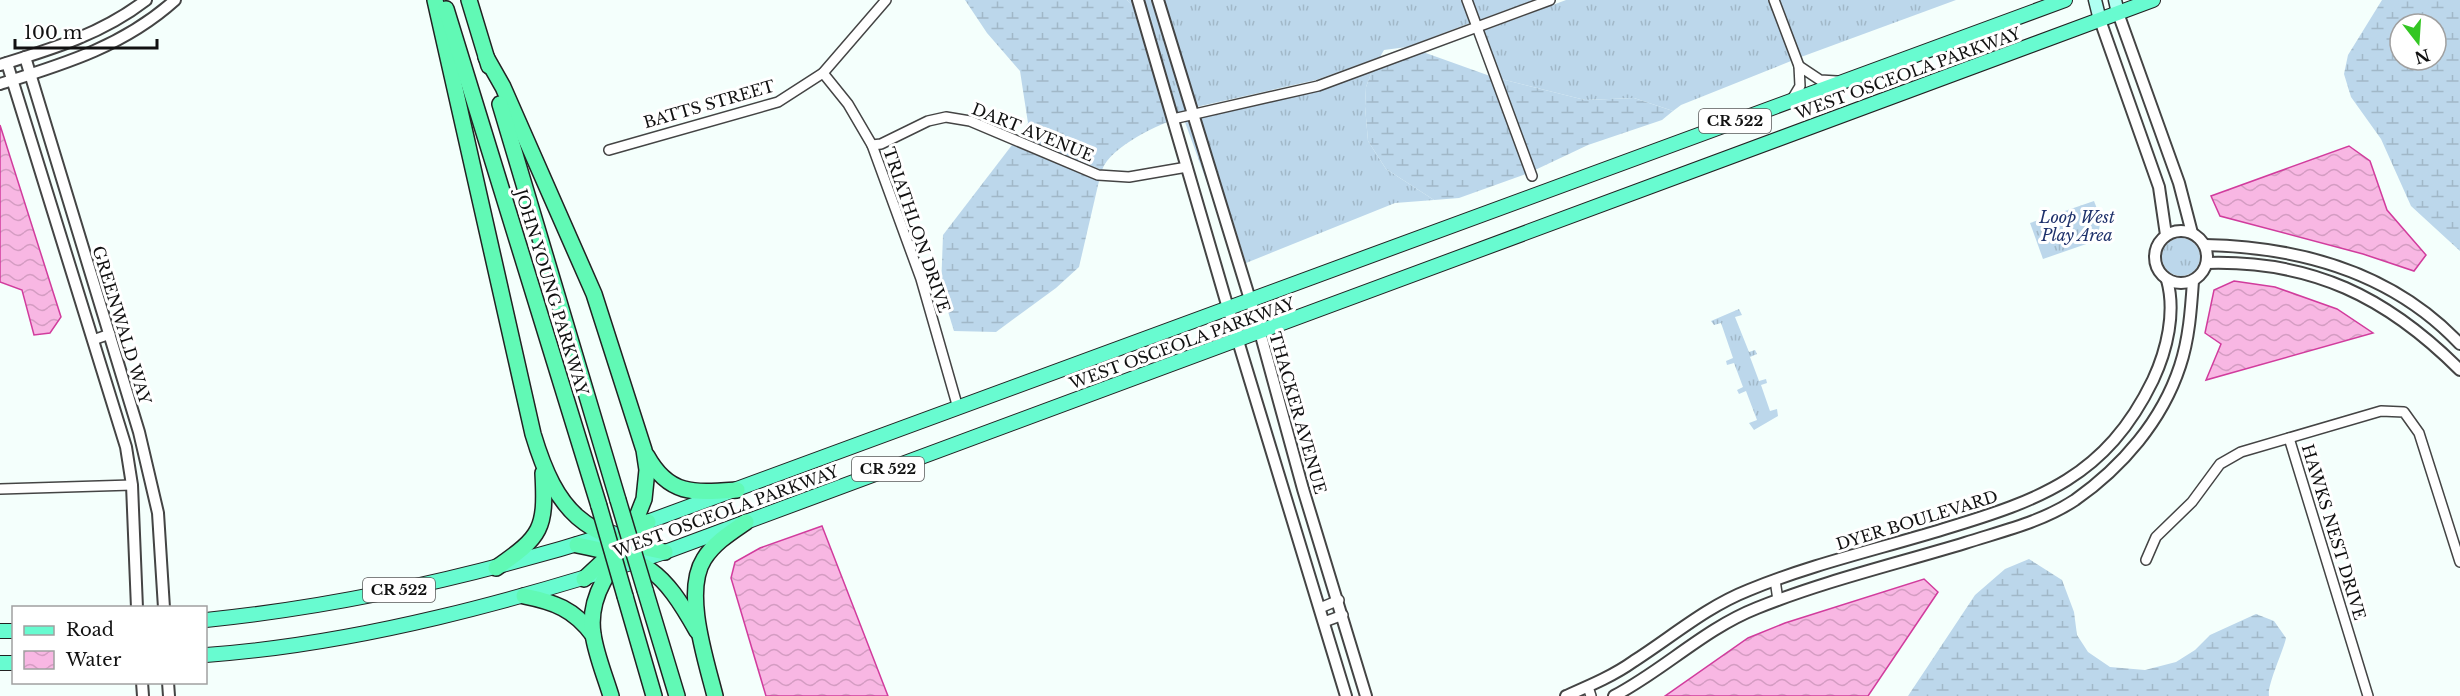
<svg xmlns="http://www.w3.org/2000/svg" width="2460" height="696" viewBox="0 0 2460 696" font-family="'Libre Baskerville',serif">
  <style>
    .grass { fill: url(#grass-tufts) }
    .wetland { fill: url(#wetland-marsh); fill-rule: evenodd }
    .water { fill: url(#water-waves); stroke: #d13c9d; stroke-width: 1.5 }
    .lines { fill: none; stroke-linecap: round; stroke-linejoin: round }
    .minor-casing { stroke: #444; stroke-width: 12 }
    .tertiary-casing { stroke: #444; stroke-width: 14 }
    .secondary-casing { stroke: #333; stroke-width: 15 }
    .primary-casing { stroke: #222; stroke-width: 16 }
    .trunk-casing { stroke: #222; stroke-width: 18 }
    .minor { stroke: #fff; stroke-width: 9 }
    .tertiary { stroke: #fff; stroke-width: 10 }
    .secondary { stroke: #affff2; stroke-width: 12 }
    .primary { stroke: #68fbd0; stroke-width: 14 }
    .trunk { stroke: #61f9b5; stroke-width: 15 }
    .trunk-bridge-casing { stroke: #222; stroke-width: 18; stroke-linecap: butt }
    .trunk-bridge { stroke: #61f9b5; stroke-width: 15 }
    .labels { text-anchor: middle; stroke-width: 6; stroke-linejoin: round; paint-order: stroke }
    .shield { fill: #fff; stroke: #585858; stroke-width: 1.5 }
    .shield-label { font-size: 15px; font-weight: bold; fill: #111 }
    .street-label { font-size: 16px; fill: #111; stroke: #fff }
    .park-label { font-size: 16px; font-style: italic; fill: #1e316b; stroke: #fff }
  </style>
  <defs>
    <pattern id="grass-tufts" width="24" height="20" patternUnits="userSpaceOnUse" patternTransform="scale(1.5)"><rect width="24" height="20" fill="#bcd7eb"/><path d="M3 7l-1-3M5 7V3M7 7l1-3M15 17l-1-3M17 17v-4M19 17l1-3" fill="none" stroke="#a1b8c8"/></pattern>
    <pattern id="wetland-marsh" width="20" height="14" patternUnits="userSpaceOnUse" patternTransform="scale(1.5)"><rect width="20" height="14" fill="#bcd7eb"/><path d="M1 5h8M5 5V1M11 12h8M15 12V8" fill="none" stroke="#a1b8c8"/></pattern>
    <pattern id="water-waves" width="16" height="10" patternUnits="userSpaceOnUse" patternTransform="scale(1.5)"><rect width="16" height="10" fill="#f8b7e3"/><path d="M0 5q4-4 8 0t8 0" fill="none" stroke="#d49cc2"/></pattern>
  </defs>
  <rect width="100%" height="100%" fill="#f4fffc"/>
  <g class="grass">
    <path d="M1127,0H1153L1229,243L1174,92L1150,14L1137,9Z"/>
    <path d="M1163,0H1462L1470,23L1407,47L1384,50L1380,57L1316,80L1196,107Z"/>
    <path d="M1472,0H1534L1479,20Z"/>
    <path d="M1566,0H1769L1791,61L1681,105L1673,111L1634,98L1585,100L1501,79L1483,31Z"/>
    <path d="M1779,0H1956L1801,57Z"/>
    <path d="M1372,71L1366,87L1365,106L1368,141L1386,169L1434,200L1395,203L1246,263L1200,117L1319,91Z"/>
    <path d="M2094,201C2100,216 2104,228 2092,242L2043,259L2030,223Z"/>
    <circle cx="2181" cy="257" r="19"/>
    <path d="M1739,309L1742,315L1735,317L1749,352L1755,350L1757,354L1750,357L1759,381L1766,379L1767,383L1761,385L1770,411L1777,409L1778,416L1754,430L1749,423L1757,420L1746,391L1739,394L1737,390L1743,387L1734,363L1727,365L1726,361L1733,358L1721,323L1714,325L1711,321Z"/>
  </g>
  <g class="wetland">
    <path d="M965,0H1127L1137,9L1150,14L1183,116C1159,124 1111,146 1102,170L1018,136L1028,123L1020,71L987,33Z"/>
    <path d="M2382,0H2460V251L2411,206L2381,139L2351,97L2344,74L2348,55ZM2400,24H2436V60H2400Z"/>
    <path d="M1423,52L1490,76L1526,174L1459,198L1434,200L1386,169L1368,141L1365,106L1366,87L1372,71Z"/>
    <path d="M1501,79L1585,100L1634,98L1673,111L1662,120L1588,145L1535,170Z"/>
    <path d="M1012,145L1099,181L1079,267L1056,288L996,332L954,331L941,289L943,235Z"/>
    <path d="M2029,559L2062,580L2074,612L2077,635L2088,652L2110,667L2145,670L2176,662L2195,650L2210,635L2256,614L2274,621L2286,638C2283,652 2267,685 2269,696H1908L1975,595L2005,569Z"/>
  </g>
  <g class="water">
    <path d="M0,125L61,317L50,333L34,335L22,290L0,282Z"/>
    <path d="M2349,146L2370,161L2387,210L2426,255L2414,271L2363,254L2220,216L2211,196Z"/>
    <path d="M2234,281L2275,287L2337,309L2373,333L2206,380L2221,344L2205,333L2214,290Z"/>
    <path d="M822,526L888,696H766L731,578L735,562L760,548Z"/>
    <path d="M1924,579L1938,592L1868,696H1665L1748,638L1785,623Z"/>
  </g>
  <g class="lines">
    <defs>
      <g id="minor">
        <path d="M1467,0L1532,176"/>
        <path d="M1774,0L1799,66"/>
        <path d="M823,73L848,104L872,145L921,279L958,408"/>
        <path d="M1791,101L1800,86L1799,66L1820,80L1837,81"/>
        <path d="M1173,119L1318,86L1550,0"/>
        <path d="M872,145L881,144L928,121L946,117L970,121L1098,175L1129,177L1187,167"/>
        <path d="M609,150L778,102L823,73L886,0"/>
        <path d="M93,340L110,334"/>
        <path d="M2289,438L2368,696"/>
        <path d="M0,489L132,485"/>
        <path d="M2146,560L2156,537L2192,502L2220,464L2241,452L2381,411L2404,412L2419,433L2460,562"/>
        <path d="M1775,580L1778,600"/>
        <path d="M1320,608L1339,600"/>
        <path d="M1324,622L1343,615"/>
        <path d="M1588,687L1591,696"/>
      </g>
      <g id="tertiary">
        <path d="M1138,0L1228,308L1346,696"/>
        <path d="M1158,0L1260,332L1303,489L1366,696"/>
        <path d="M2118,13L2179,183L2192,233"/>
        <path d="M2100,20L2159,187L2166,235"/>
        <path d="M25,57L139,432L158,513L164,608"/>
        <path d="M7,63L126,447L132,485L137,608"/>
        <path d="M0,65C52,49 102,34 146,0"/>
        <path d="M0,84C64,64 124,46 175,0"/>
        <circle cx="2181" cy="257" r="26"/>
        <path d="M2205,245C2300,247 2393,273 2460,344"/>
        <path d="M2207,263C2312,260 2387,297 2460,370"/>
        <path d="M142,682L143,696"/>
        <path d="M168,682L169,696"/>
        <path d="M1566,696C1589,686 1613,676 1634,661C1673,636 1706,607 1749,590C1812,564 1879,549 1944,529C2040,500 2106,477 2153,380C2167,350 2176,312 2167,280"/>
        <path d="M1614,696C1664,670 1704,629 1757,608C1824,581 1896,564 1965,543C2002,531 2042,522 2075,500C2122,467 2162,421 2180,366C2189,339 2191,310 2193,281"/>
      </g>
      <g id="secondary">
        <path d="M2095,0L2100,20"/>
        <path d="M2115,0L2118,13"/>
      </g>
      <g id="primary">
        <path d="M639,525L2065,0"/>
        <path d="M206,620C344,606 480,575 613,533"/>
        <path d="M0,631H14"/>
        <path d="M206,655C359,644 519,600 665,552L2153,0"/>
        <path d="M0,663H14"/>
      </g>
      <g id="trunk">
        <path d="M435,0L533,434C557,514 584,536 665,552"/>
        <path d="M469,0L489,66"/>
        <path d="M446,9L599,506"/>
        <path d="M486,57L503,87L594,294L644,450L647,470L644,499L633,527L613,552L584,579"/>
        <path d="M500,104L618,500"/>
        <path d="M647,456C669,496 695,493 737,490"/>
        <path d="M577,545C647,559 662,569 697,631"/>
        <path d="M496,568C542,536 546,529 543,473"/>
        <path d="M645,590L677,696"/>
        <path d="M524,596C554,602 574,609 593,635"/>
        <path d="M625,596L654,696"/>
        <path d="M611,696C605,676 596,655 593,634C586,588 622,555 648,522"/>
        <path d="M715,696C706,660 683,592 704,559C714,543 730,533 746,522"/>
      </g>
    </defs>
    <use href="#minor" class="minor-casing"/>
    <use href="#tertiary" class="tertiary-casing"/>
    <use href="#secondary" class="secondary-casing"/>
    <use href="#primary" class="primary-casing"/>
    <use href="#trunk" class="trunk-casing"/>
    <use href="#minor" class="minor"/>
    <use href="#tertiary" class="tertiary"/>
    <use href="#secondary" class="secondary"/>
    <use href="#primary" class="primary"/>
    <use href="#trunk" class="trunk"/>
    <defs>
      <g id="trunk-bridge">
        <path d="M618,500L645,590"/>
        <path d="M599,506L625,596"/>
      </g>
    </defs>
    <use href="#trunk-bridge" class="trunk-bridge-casing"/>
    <use href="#trunk-bridge" class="trunk-bridge"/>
  </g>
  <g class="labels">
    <g class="shield">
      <rect x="1699" y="109" width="72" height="24" rx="4.5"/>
      <rect x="852" y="457" width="72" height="24" rx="4.5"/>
      <rect x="363" y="578" width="72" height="24" rx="4.5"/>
    </g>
    <g class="shield-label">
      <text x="1735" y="126">CR 522</text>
      <text x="888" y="474">CR 522</text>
      <text x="399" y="595">CR 522</text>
    </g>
    <g class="street-label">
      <text transform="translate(1908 73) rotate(-20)" y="6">WEST OSCEOLA PARKWAY</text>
      <text transform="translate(709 104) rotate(-16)" y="6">BATTS STREET</text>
      <text transform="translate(1033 132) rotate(22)" y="6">DART AVENUE</text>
      <text transform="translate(917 230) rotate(71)" y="6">TRIATHLON DRIVE</text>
      <text transform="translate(552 292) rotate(73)" y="6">JOHN YOUNG PARKWAY</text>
      <text transform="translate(122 325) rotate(73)" y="6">GREENWALD WAY</text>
      <text transform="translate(1182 343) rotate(-20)" y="6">WEST OSCEOLA PARKWAY</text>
      <text transform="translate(1298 413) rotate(74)" y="6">THACKER AVENUE</text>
      <text transform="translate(726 511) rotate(-20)" y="6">WEST OSCEOLA PARKWAY</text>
      <text transform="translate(1917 520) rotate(-17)" y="6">DYER BOULEVARD</text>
      <text transform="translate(2334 532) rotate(73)" y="6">HAWKS NEST DRIVE</text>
    </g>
    <g class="park-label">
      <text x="2077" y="223">Loop West<tspan x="2077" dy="18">Play Area</tspan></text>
    </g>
  </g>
  <rect x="12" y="606" width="195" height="78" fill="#ffffff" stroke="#a0a0a0" stroke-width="1.5"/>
  <rect x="24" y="626" width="30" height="9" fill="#68fbd0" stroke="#a0a0a0" stroke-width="1.5"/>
  <text x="66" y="636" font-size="18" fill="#111111">Road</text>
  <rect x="24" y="651" width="30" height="18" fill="url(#water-waves)" stroke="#a0a0a0" stroke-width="1.5"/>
  <text x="66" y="666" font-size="18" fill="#111111">Water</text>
  <g transform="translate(2418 42) rotate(163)"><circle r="28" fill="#ffffff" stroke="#a0a0a0" stroke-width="1.5"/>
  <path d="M0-4.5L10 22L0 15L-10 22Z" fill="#33c623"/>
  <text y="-9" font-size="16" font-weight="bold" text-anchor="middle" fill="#111111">N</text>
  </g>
  <path d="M15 39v9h142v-9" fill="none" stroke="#111111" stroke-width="3"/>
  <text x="24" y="39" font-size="18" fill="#111111" stroke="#ffffff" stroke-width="4.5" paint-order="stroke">100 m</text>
</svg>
